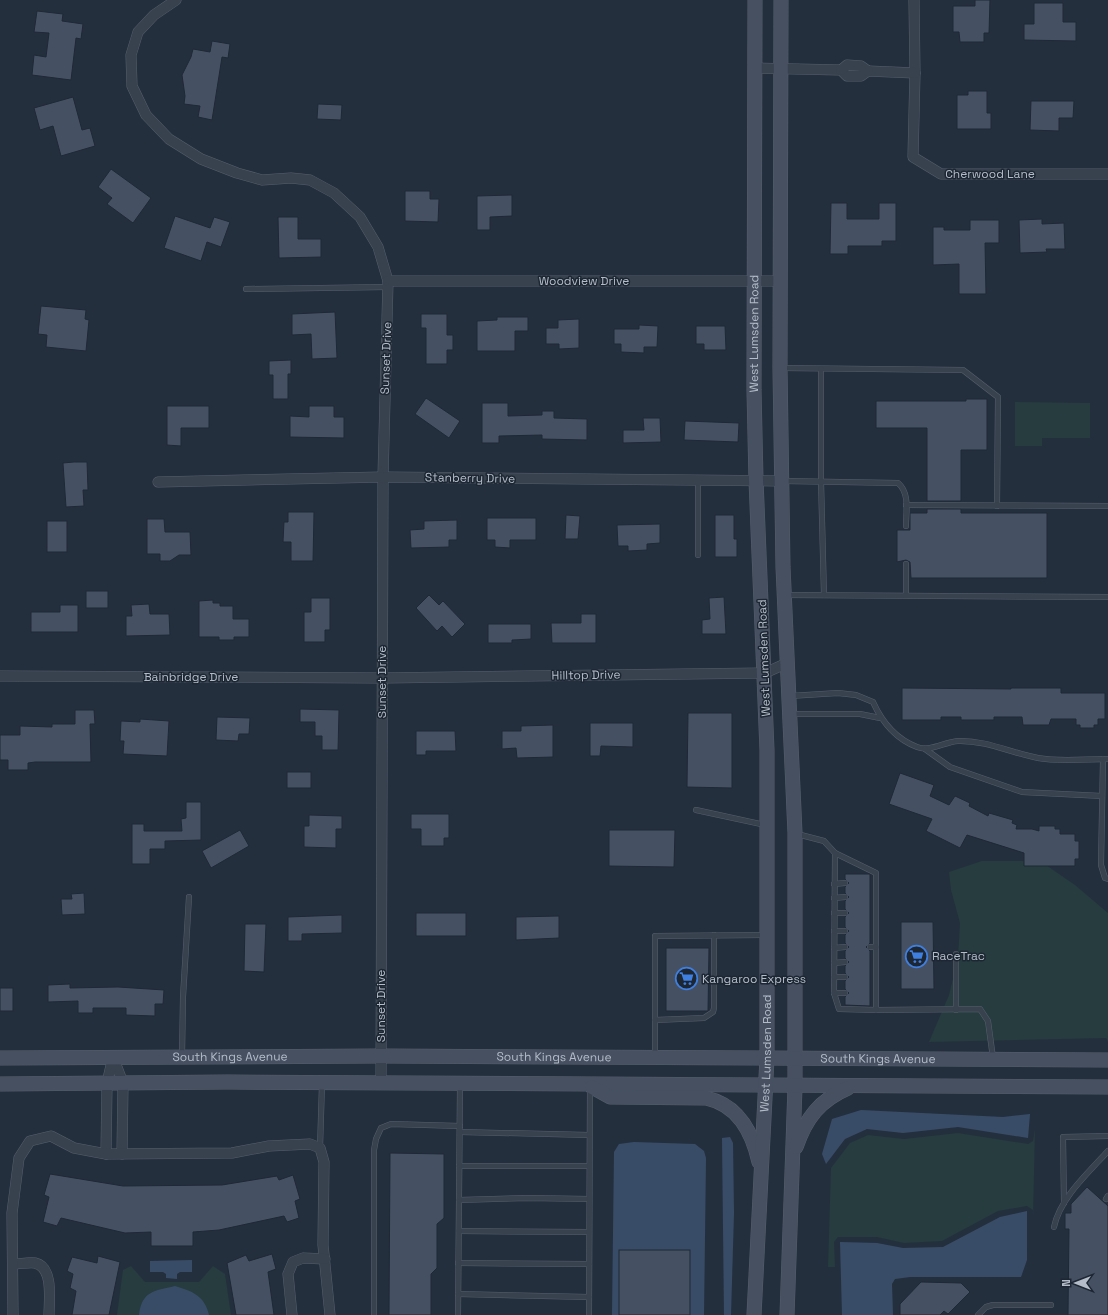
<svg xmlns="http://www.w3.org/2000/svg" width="1108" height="1315" viewBox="0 0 1108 1315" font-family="'Space Grotesk',sans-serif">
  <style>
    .green { fill: #263c3f }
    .water { fill: #394c67 }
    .building { fill: #455162; stroke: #1f2835 }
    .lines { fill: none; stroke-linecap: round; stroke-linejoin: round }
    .service-casing { stroke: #565f6c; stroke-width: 6 }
    .minor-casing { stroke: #565f6c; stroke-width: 11 }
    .secondary-casing { stroke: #565f6c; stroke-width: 15 }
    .service { stroke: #38414e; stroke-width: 5 }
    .minor { stroke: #38414e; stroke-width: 10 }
    .secondary { stroke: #465061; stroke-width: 14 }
    .labels { text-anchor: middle; stroke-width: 3; stroke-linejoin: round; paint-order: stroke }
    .street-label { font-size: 12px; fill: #b4bcc9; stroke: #1d2633 }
    .poi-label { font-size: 12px; fill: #b4bcc9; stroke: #1d2633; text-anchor: start }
  </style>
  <rect width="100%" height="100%" fill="#242f3e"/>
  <g class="green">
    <path d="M1015,402L1090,403V438H1042V446H1015Z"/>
    <path d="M982,861H1040L1075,885L1108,913V1041L1106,1038L929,1042L949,995L958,957L960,923L951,890L949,872Z"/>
    <path d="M1035,1129L1033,1218V1210L1027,1206L998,1211L942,1241L904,1243L877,1237H838L834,1242L835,1267H828L831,1168L850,1143L868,1135L904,1139L958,1133L1028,1144L1033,1141Z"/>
    <path d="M131,1266L145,1282H199L213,1266L225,1274L231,1315H117L123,1270Z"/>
  </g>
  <g class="water">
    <path d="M861,1110L1003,1117L1030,1114L1028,1138L958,1127L903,1133L867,1129L845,1139L826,1164L822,1154L832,1119Z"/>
    <path d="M730,1137L733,1143L734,1213L731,1315H724L722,1138Z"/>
    <path d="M634,1142L695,1144L704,1151L706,1158L704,1315H690L619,1250V1315H612L614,1152L619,1144Z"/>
    <path d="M1027,1211V1260L1021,1277H910L895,1279L892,1284L893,1315H842L840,1242L877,1243L903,1248L943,1247L1000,1217Z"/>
    <path d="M192,1260V1272H180L177,1274V1279L166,1278V1274L163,1272H150V1261Z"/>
    <path d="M175,1286C192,1291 205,1296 209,1315H139C142,1291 154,1291 175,1286Z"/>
  </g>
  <g class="building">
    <path d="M975,0H990L989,33H984V42H960L959,32H953V6H975Z"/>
    <path d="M1034,3H1063V22H1076V41L1024,40V24H1034Z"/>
    <path d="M37,11L63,14L62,21L83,24L81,39L76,38L71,80L32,75L34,55L46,57L49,33L34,32Z"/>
    <path d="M212,41L230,44L228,58L222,57L212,120L198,117L200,106L184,104L185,96L182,75L191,57L193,49L210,52Z"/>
    <path d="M968,91H987V113H991V129H957V95H968Z"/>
    <path d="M73,97L82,130L90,128L95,146L61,156L53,126L40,130L34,108Z"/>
    <path d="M1031,101H1074L1073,118H1059V131L1030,130Z"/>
    <path d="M318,104L342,105L341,120L317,119Z"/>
    <path d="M111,169L151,198L133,223L107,204L112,198L98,187Z"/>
    <path d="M405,191H430V199H439L438,222L405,221Z"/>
    <path d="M512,195V216L490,217V230H477V196Z"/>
    <path d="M831,203H847V219H879V203H896V241H882V246H848V254H830Z"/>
    <path d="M175,216L210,228L214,217L230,222L221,247L207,242L201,261L164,248Z"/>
    <path d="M278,217H298V239H321V257L279,258Z"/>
    <path d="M1042,219V224L1064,223L1065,249H1046L1047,252L1020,253L1019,220Z"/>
    <path d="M970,220H999V243H985L986,294H959V264L933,265V227H944V230H970Z"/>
    <path d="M41,306L86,310L85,319L89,320L86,351L46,347L47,335L38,334Z"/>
    <path d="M335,312L337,358L312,359L311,334L292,335V314Z"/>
    <path d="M421,314H447V335H453V350H447V364H426V328H421Z"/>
    <path d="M497,317H528V331H515V351H477V321L497,320Z"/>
    <path d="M579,319V348L559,349V344H546V328H558V320Z"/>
    <path d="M639,325L658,326L657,347H644V353L621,352V344H614V329H639Z"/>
    <path d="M696,326H725L726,350H704V344H696Z"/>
    <path d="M291,360V374H288V399H273V375H269V361Z"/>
    <path d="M426,398L460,421L449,438L415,414Z"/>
    <path d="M966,399H987V450H961V501H927V428H876V401H966Z"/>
    <path d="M482,403H508V416L542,415V411H554V418L587,419V440L542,439V435L499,436V443H482Z"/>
    <path d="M167,406H209V428H181V446L167,445Z"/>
    <path d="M309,406H334V417H344V438L290,437V416L309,417Z"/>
    <path d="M643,418H660L661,442L623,443V430H644Z"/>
    <path d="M685,421L739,423L738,442L684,440Z"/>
    <path d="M74,462H87L88,490H83L84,506L66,507L63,463Z"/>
    <path d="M927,509H961V513H1047V578H911L910,562L906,560L897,562V530H910V513H927Z"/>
    <path d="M288,512H314L313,561H291V542H283L284,522H288Z"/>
    <path d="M566,515L580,516L578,539H565Z"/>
    <path d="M715,515H734V539H737V557H715Z"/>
    <path d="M487,518H536V540H510V548L495,547V540H487Z"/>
    <path d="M147,519H164L165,532H190L191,555H179L170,561H160V554H147Z"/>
    <path d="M457,520V540H449V547L411,548L410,530L424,529V521Z"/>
    <rect x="47" y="521" width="20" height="31"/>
    <path d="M660,524V543L647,544V550L628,551V546H618L617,525Z"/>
    <rect x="86" y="591" width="22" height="17"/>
    <path d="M429,595L439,605L443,601L465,624L452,637L442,626L437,631L416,608Z"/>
    <path d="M724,597L726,634H702V620L710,619L709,598Z"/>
    <path d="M311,598H330V630H325V642H304V612H311Z"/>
    <path d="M213,600V603H220V606H233V619H249V637H234V640H219V637H199V601Z"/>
    <path d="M149,604L150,614H169L170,635L126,636V616H132L131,605Z"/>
    <path d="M60,605H78V632H31V612H60Z"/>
    <path d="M581,614H596V643H552L551,623H581Z"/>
    <path d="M488,624H531V639L512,640V643H488Z"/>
    <path d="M902,688L1011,689V688H1061V693H1105V719H1098V725H1094V728H1080V725H1076V719H1051L1049,725H1023L1022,717H994V720H961V717H941V720H902Z"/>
    <path d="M300,709L339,710L338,750H322V736H315V722H300Z"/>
    <path d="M75,710H94L95,724H90L91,762H35L28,763V770H8V760H0V735H20V726L52,727V724H75Z"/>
    <path d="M688,713H732V788L687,787Z"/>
    <path d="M217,717L250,718L249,734H239L238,741L216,740Z"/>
    <path d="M140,719L169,721L167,756L123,754L124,741H120L121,721L140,722Z"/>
    <path d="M590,723H633V747L601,746L600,756H590Z"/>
    <path d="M553,725V757L517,758L516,748L502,749V731H521V726Z"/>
    <path d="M416,731H455L456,751H426V755H416Z"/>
    <rect x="287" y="772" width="24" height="16"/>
    <path d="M900,773L934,785L930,796L949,805L955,796L970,803L969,806L988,816L989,813L1013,820L1012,823L1017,825L1016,829H1032L1039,831V826H1055V829H1060V834H1075V841H1079V859H1075V866H1024V853L967,835L960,848L926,831L932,819L889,804Z"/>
    <path d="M186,802H201V840L165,841V849H150V864H132V824H144V831H182L181,819L186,818Z"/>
    <path d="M411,814H449V838H444V846H421V829H411Z"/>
    <path d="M309,815L342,816V829H336V848L304,847V826H309Z"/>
    <path d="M240,830L249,846L211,868L202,851Z"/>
    <path d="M609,830H675L674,867L609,866Z"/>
    <path d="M845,874H870V943L866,947L870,951V1006L845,1005V997L849,993L845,989V981L849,977L845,973V966L849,962L845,958V951L849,947L845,943V935L849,931L845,927V917L849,913L845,909V901L849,897L845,893V887L849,883L845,879Z"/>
    <path d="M84,893L85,914L62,915L61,899H72L71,894Z"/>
    <rect x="416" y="913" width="50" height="23"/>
    <path d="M342,915V933L302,934V941H288V917Z"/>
    <path d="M559,916V938L516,940V917Z"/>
    <path d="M901,922H933L934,989H901Z"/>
    <path d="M245,924H266L264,972L244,971Z"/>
    <path d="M666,948H709L708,1011H666Z"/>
    <path d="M70,984V988L118,987L164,990L163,1004H155V1016L126,1015V1008H93V1013H78V1001L48,1002V985Z"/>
    <rect x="0" y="988" width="13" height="23"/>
    <path d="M390,1153L444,1154V1218L437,1224V1268L431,1274V1315H389Z"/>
    <path d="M50,1174L123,1186L222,1185L277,1176L279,1180L293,1175L300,1199L295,1201L299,1218L287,1222L284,1216L219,1230L193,1232V1246H151V1232L125,1233L61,1218L57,1226L43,1222L49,1197L44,1195Z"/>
    <path d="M1087,1187L1108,1206V1315H1068L1069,1229H1065V1213H1071V1204Z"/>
    <rect x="619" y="1250" width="71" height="65"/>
    <path d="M272,1254L276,1269L268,1272L274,1315H236L227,1263L246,1255L249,1261Z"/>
    <path d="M98,1256L120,1262L109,1315H72L76,1291L70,1288L73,1274L67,1271L72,1257L97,1263Z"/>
    <path d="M921,1282L961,1283L970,1292L948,1314L944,1311L940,1315H900V1304Z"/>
  </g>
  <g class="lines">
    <defs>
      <g id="service">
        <path d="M246,289L388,287"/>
        <path d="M781,368L963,370L998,397L997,506"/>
        <path d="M821,369V481L824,595"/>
        <path d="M783,481L898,483C910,493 906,512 906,526"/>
        <path d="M906,505L1108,506"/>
        <path d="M698,555V480"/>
        <path d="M906,564V595"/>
        <path d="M785,595L1108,597"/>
        <path d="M790,696L838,693L856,695L873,702C882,722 896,739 917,747C931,752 944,742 958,741C986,740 1011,753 1038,758C1059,762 1086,759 1108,759"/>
        <path d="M791,714H860L880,718"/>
        <path d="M925,749L950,767L1022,792L1102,796"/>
        <path d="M1103,759L1101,865L1105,878L1108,879"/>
        <path d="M696,810L765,825"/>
        <path d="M797,834L824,841L835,853L876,873V1010L980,1009L988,1021L993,1058"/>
        <path d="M835,853L834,993L839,1009L876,1010"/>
        <path d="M834,884L845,883"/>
        <path d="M834,898L845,897"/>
        <path d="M834,913H845"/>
        <path d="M834,931H845"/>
        <path d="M870,947H876"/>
        <path d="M834,948L845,947"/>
        <path d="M956,954V1010"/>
        <path d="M834,963L845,962"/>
        <path d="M834,977H845"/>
        <path d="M834,993H845"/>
        <path d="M655,1020L704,1018L713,1012L714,1008V935"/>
        <path d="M182,1056L183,997L189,897"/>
        <path d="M655,1057V936L766,935"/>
        <path d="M460,1132L589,1135"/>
        <path d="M320,1148L322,1084"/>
        <path d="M459,1166H589"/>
        <path d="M1106,1199L1108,1196"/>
        <path d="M459,1200L529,1198L589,1199"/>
        <path d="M1064,1203L1063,1137L1108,1136"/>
        <path d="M1054,1227C1060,1198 1088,1173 1108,1151"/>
        <path d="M459,1231L589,1232"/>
        <path d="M458,1263L589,1264"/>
        <path d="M458,1294L589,1297"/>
        <path d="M374,1315V1150L376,1139L381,1128L391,1124L460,1126"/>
        <path d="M458,1315L460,1085"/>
        <path d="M589,1315L590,1088"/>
        <path d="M978,1315L986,1307L993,1305H1051"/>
      </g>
      <g id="minor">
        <path d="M176,0L154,15L138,32L131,55L132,86L146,115L169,139L201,159L237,173L262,180L291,178L310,180L334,193L360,217L378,247L388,281L383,477L381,1084"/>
        <path d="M914,0L915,73L913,157L941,174H1108"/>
        <path d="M755,68L841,70L847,76H861L868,71L915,73"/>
        <path d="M841,70L847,65L861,66L868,71"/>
        <path d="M388,281H780"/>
        <path d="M158,482L383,477L782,481"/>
        <path d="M0,676L382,678L765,673L787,663"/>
        <path d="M113,1057L123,1083L122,1154"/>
        <path d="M106,1154L107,1083L113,1057"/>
        <path d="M13,1264C20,1264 29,1262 35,1263C54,1267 49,1301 49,1315"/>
        <path d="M13,1315L12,1213L19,1158L30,1141L51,1136L74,1148L106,1154L232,1153L269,1146L310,1144L320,1148L324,1162L323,1245L330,1315"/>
        <path d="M292,1315L288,1274L293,1262L303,1258L325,1259"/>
      </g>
      <g id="secondary">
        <path d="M781,0L780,368L783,567L795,833V1087L787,1315"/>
        <path id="s1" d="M0,1058L381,1056L1108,1060"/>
        <path d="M0,1084L228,1082L1108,1087"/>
        <path d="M592,1087L610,1097L706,1098C738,1105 752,1131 759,1162"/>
        <path d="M796,1147C806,1118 820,1100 848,1088"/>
        <path id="s2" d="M754,1315L767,1058V750L756,480L754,390L755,0"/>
      </g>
    </defs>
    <use href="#service" class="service-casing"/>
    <use href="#minor" class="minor-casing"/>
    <use href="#secondary" class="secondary-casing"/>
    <use href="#service" class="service"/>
    <use href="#minor" class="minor"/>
    <use href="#secondary" class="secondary"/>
  </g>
  <defs>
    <symbol id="supermarket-ring" viewBox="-11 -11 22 22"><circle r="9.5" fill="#1d2633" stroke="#3f7fe0" stroke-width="1.5"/><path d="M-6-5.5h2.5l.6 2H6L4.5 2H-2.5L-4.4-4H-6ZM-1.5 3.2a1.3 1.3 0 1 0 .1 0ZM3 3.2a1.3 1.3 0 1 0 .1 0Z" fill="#3f7fe0"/></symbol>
  </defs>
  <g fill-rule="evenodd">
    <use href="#supermarket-ring" x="904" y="944" width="25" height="25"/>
    <use href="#supermarket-ring" x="674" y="966" width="25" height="25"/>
  </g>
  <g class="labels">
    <g class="street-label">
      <text x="990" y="178">Cherwood Lane</text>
      <text x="584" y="285">Woodview Drive</text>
      <text dy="4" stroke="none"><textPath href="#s2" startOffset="982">West Lumsden Road</textPath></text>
      <text transform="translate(386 358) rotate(-88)" y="4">Sunset Drive</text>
      <text transform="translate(470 478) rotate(1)" y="4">Stanberry Drive</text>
      <text transform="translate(764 658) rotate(-92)" y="4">West Lumsden Road</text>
      <text transform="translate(586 675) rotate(-1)" y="4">Hilltop Drive</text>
      <text x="191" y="681">Bainbridge Drive</text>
      <text transform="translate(382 682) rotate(-90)" y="4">Sunset Drive</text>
      <text transform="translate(381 1006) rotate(-90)" y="4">Sunset Drive</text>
      <text dy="4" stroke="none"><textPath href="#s2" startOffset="262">West Lumsden Road</textPath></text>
      <text dy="4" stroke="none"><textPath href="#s1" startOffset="230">South Kings Avenue</textPath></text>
      <text dy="4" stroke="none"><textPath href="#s1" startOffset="554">South Kings Avenue</textPath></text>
      <text dy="4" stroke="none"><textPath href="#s1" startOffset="878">South Kings Avenue</textPath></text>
    </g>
    <g class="poi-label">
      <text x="932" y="960">RaceTrac</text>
      <text x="702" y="983">Kangaroo Express</text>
    </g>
  </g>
  <g transform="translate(1076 1283) rotate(270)" stroke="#1d2633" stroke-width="3" paint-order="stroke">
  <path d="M0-3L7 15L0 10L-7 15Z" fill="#b4bcc9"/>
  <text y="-6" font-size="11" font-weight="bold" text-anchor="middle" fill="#b4bcc9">N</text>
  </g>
</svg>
